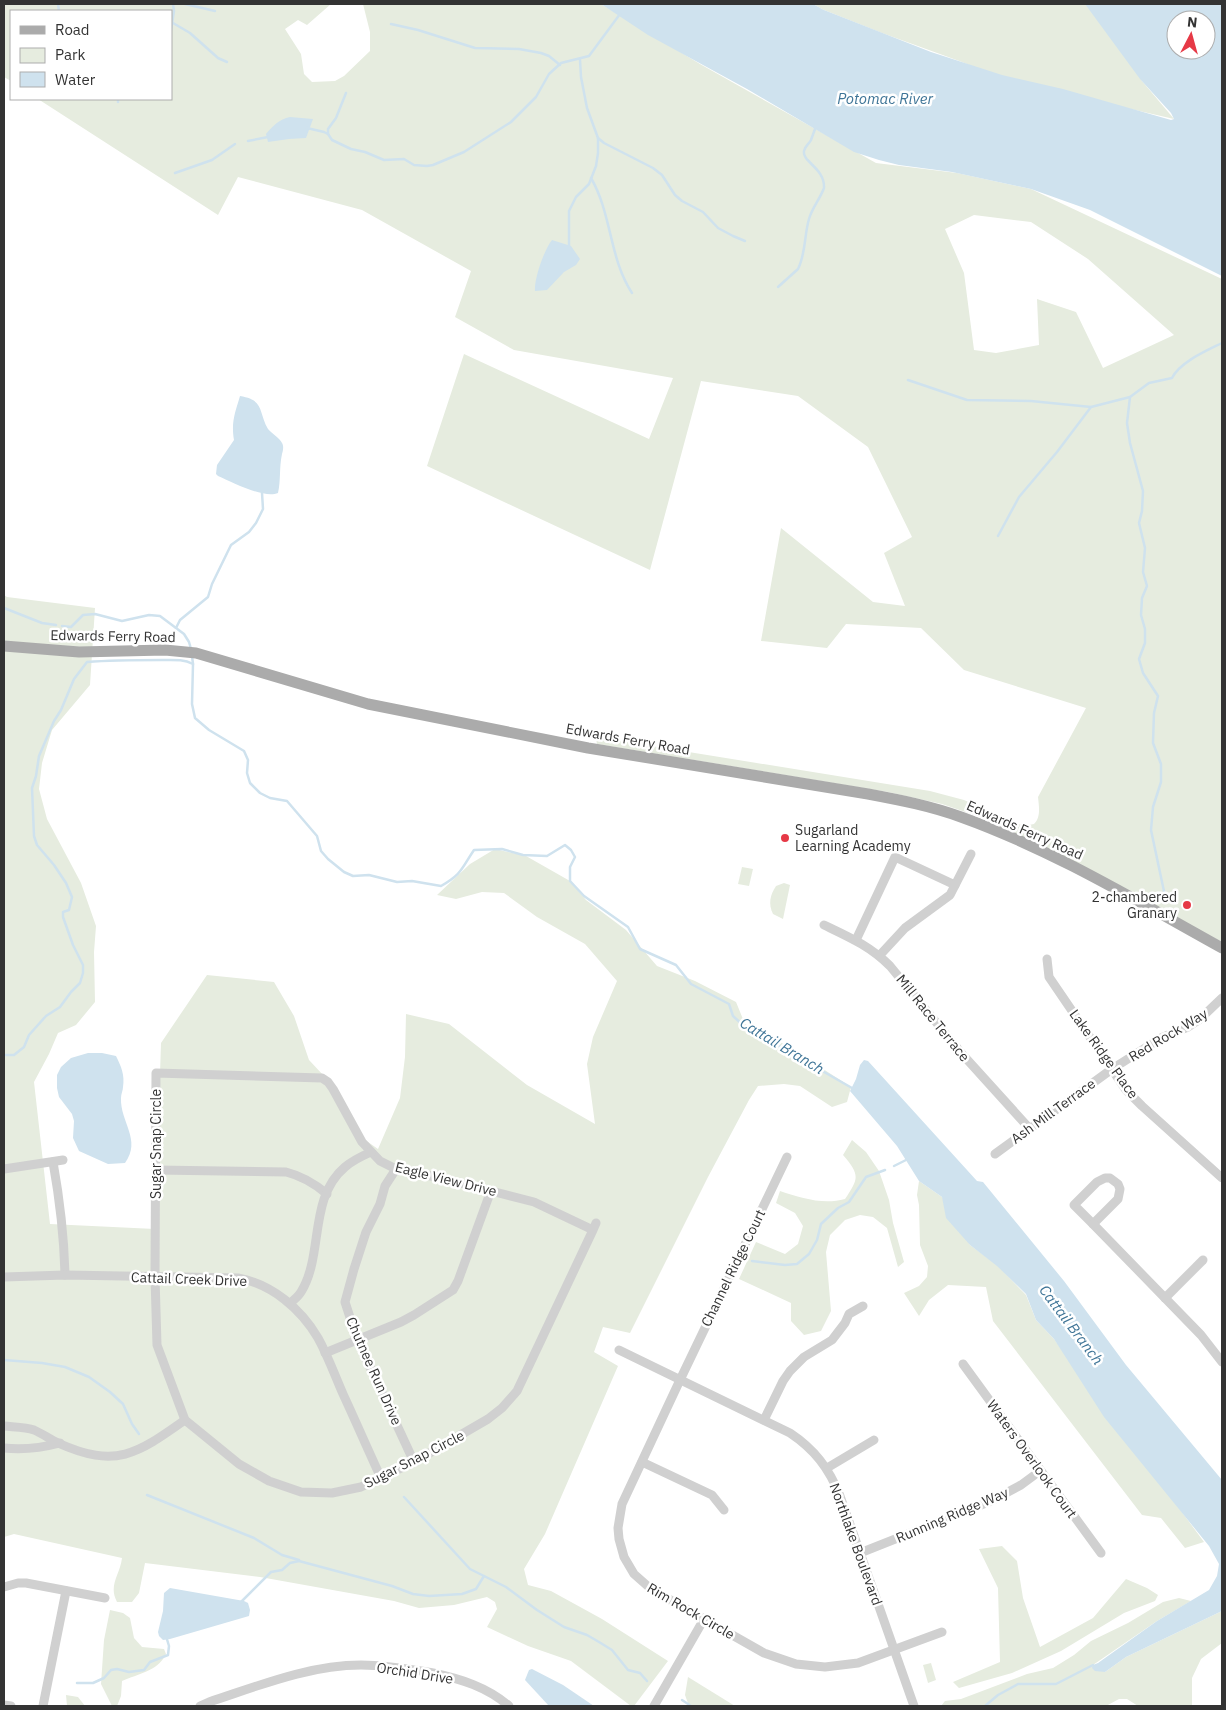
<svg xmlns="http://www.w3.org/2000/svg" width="1226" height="1710" viewBox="0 0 1226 1710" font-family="'IBM Plex Sans',sans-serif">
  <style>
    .green { fill: #e6ecdf; fill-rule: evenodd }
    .water { fill: #cfe2ee; fill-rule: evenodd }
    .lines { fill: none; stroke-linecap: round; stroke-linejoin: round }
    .stream { stroke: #cfe2ee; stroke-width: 2.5 }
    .minor { stroke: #d0d0d0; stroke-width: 9 }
    .major { stroke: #ababab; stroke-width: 11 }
    .poi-dot { fill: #e63946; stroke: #fff; stroke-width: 2 }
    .labels { text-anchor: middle; stroke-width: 5; stroke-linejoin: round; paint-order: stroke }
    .street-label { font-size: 14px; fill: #333; stroke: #fff }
    .poi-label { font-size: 14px; fill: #333; stroke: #fff; text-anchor: start }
    .water-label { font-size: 15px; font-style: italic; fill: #3f7597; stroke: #fff }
  </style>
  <rect width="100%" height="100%" fill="#fff"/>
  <g class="green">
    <path d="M4,4H331L307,25L298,20L285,29L301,54L304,74L312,82L335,81L344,76L370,51V32L363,4H601L700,64L876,163L957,173L1031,189L1222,279V942L1016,834L980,817L942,804L888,792L597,744L596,738H602L930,791L964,800L1024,826L1034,824C1041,817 1039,807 1038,797L1086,708L964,670L921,628L846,624L827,648L761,641L781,528L873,602L905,606L884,553L912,537L868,447L798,396L701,381L650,570L427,466L464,354L649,439L673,378L514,350L455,317L471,271L362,210L238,177L218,215L38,99H171V11H11V81L4,77ZM974,215L1031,222L1088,259L1174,335L1103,368L1076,312L1037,299L1039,345L996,353L974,350L964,273L945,229Z"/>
    <path d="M813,4H1095L1142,81L1174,119L1005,80L962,62L882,33L824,10Z"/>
    <path d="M4,595L7,597L95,608L90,685L52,730L42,763L39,789L47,819L81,883L96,926L94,952L95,1002L76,1025L58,1033L49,1054L34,1082L50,1224L155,1229L161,1043L207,975L274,982L294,1016L309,1060L324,1076L358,1135L378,1149L400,1098L405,1057L406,1014L449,1024L527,1085L595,1124L587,1064L593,1037L617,981L585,944L537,917L504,893L482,892L456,899L437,895L470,864L495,849L526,856L570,881L586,900L626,930L657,966L695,981L736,1002L745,1024L786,1045L851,1087L847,1102L832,1107L800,1086L784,1084L758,1086L749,1100L708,1177L630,1333L603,1327L594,1352L618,1366L545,1534L524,1569L528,1585L551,1591L602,1619L668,1661L634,1706H631L571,1661L528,1646L487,1627L497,1609L495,1602L487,1597L454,1605L419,1608L394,1601L260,1577L145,1563L139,1593L132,1602H117C108,1585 120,1575 122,1558L14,1534L4,1537Z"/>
    <path d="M742,867L753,869L749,886L738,884Z"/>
    <path d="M784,883L790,885L783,919L773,914C768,904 770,895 776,886Z"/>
    <path d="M852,1140L866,1152L879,1171L889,1200L893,1223L904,1262L898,1267L887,1228L873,1217L860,1215L845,1220L830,1235L826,1252L831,1311L821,1331L804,1335L791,1321V1303L739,1279L756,1242L785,1254L798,1244L803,1226L795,1213L776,1203L780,1191C801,1198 823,1205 845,1199C859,1178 860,1175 843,1155Z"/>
    <path d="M919,1181L942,1197L970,1245L997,1265L1026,1295L1036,1320L1054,1339L1204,1542L1185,1548L1161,1518L1142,1515L993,1321L986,1287L948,1285L929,1300L919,1316L904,1293L919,1286L927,1277L928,1266L920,1245L919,1205L917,1195Z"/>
    <path d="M1002,1546L1017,1561L1023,1598L1040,1647L1093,1618L1126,1579L1147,1588L1158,1595L1155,1601L1124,1613L1061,1651L1012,1673L959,1688L953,1682L1000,1662L998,1588L979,1549Z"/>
    <path d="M1179,1598L1191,1601L1157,1621L1093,1665L1105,1672L1126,1657L1222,1611V1643L1201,1659L1192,1678V1706H1138L1127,1699H1119L1106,1706H941L945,1701L961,1699L1027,1674L1053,1668L1074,1655L1091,1641L1128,1623L1163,1602Z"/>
    <path d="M110,1610L123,1613L130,1618L134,1638L142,1647L164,1649L166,1654C158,1671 138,1674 122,1681L121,1696L117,1706H112L101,1684L104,1640Z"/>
    <path d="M931,1663L936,1680L928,1683L923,1665Z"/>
    <path d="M688,1677L735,1706H689L685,1695Z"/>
    <path d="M66,1695L78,1697L85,1706H67Z"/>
  </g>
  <g class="water">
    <path d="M601,4H813L824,10L931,52L1002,75L1063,89L1171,120L1174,119L1171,113L1140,79L1085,4H1222V276L1090,210L1031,189L952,172L899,165L879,160L854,152L747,89L648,35ZM1176,20H1206V50H1176Z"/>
    <path d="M290,117L313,119L306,138L289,139L268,142L266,134C273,126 279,119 290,117Z"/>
    <path d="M552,240L571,246L580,259L576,265L564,272L547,290L535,291C534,279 544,250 552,240Z"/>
    <path d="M240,396C265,400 258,412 268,429C272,434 280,438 282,443C284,446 283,451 282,454C279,468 281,480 278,493C264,499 232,482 218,476L216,474L217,465L234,440C231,422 235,413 240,396Z"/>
    <path d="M88,1053H102L116,1056C121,1066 125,1075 123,1087C123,1090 121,1094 121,1098C120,1122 142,1140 125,1163L108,1164L79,1151L73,1138L74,1121L72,1114L59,1097L57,1088V1075L61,1067L71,1058Z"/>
    <path d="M864,1060L868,1061L977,1181L983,1182L1064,1281L1126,1365L1222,1480V1611L1126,1657L1105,1672L1095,1671L1092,1668L1093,1665L1098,1663L1157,1621L1209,1590L1217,1576L1219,1564L1209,1546L1104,1417L1054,1339L1036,1320L1026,1294L997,1266L970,1245L946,1218L942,1197L919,1181L897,1146L850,1091L856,1079L860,1065Z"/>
    <path d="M170,1588L244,1601L248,1603L250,1610L249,1616L170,1639L163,1640L159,1636L158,1632L163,1611L164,1593Z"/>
    <path d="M532,1669L563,1685L594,1706H549L525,1680L529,1670Z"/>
  </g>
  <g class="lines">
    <g class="stream">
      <path d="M58,4L59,11"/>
      <path d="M185,4L215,11"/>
      <path d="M173,23L190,33L218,58L227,62"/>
      <path d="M391,24L418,30L475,48L519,49L541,53L549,56L560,65"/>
      <path d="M171,30L174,11L173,4"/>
      <path d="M118,102V99"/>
      <path d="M307,128L324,132L328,134L332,140L351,149L365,152L384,160L404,159L414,165L427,166L433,165L464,152L511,122L536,97L549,74L561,63L589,56L620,14"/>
      <path d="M328,134V129L336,118L346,93"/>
      <path d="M598,138L604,143L653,168L662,175L675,195L682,201L703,212L718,228L733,236L745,241"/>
      <path d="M248,141L268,137"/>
      <path d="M175,173L212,160L235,144"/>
      <path d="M591,178C612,214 609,258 632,293"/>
      <path d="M569,247V211L576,197L589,184L596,166L598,153V138L587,108L581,77L580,60"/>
      <path d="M778,287L798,269C806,253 804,236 809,219C812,208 820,199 824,188C825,168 802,162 804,151C805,146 809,144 811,140C812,137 814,132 815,129"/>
      <path d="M908,380L967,400L1031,401L1091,407"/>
      <path d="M1130,397L1127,423L1130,443L1143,491L1142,511L1139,523L1145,548L1143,572L1147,586L1142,598L1141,615L1145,629V643L1139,659L1143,673L1158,696L1154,713L1153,743L1161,764V782L1153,807L1151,830L1165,896"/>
      <path d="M998,536L1019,497L1057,452L1091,407L1130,397L1149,383L1172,378C1180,362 1206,351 1222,343"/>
      <path d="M4,608L42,623L56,625"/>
      <path d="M62,626L71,627L83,615L95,614L122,621L149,615L160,616L184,634L189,642L191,649"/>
      <path d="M176,628L180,620L208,597L212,584L231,545L249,532L256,523L263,509L262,493"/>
      <path d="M192,656L193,664L192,704L195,718L209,730L244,751L248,760L247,773L250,783L260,793L270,798L287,801L317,836L321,851L328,859L344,872L353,876L369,875L397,882L412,881L441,886C463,873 461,869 474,850L502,849L523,855L547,856L565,845L571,850L575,857L570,867V881L584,896L628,927L640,949L676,965L691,984L729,1004L733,1016L744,1026L852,1088"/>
      <path d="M4,1055H14L24,1047L29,1035L46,1016L60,1007L71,992L80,983L83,973V965L73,945L63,917V912L69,910L72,897L66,883L54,865L37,845L34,836L32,788L36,776L39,756L54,721L61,710L74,679L87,662C113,660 137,660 162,660C174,660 183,659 193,664"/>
      <path d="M894,1166L906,1160"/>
      <path d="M752,1261L785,1265L797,1264L809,1254L817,1240L821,1224L838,1208L849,1202L866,1177L885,1170"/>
      <path d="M4,1360L42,1363L65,1367L89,1377L110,1392L123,1404L132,1424L139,1434"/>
      <path d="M147,1495L254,1538L282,1555L299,1560"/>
      <path d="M404,1497L470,1569L506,1587L537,1610L564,1627L587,1635L599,1642L612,1650L628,1670L640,1673L647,1681"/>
      <path d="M241,1602L271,1572L282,1570L290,1563L299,1561L392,1586L413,1594L429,1596L462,1594L476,1589L484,1576"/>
      <path d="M77,1683H93L104,1678L111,1670L117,1669L129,1672L144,1670L150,1662L168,1655L169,1646L166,1636"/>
      <path d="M682,1700L691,1706"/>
      <path d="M985,1706L998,1695L1018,1684H1056L1093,1665"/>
    </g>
    <g class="minor">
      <path d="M824,925C849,937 870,946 890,966L963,1055L1029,1128"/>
      <path d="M856,940L895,857L955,885"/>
      <path d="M880,955L905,928L950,895L971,854"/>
      <path d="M1047,959L1049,977L1126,1090L1142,1106L1222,1178"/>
      <path d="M995,1154L1112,1069L1161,1038L1188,1027L1200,1019L1222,998"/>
      <path d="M787,1157L680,1380L622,1504L618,1528L619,1539L624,1557L634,1574L651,1589L764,1653L796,1664L825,1667L858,1663L942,1632"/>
      <path d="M53,1162C60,1201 64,1235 65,1275"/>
      <path d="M4,1169L63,1160"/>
      <path d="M396,1169L385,1186L380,1204L366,1232L354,1269L345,1302L357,1339L414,1462"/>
      <path d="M156,1170L286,1172C302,1176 314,1183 327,1194"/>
      <path d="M1105,1178H1110L1118,1184L1120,1189L1118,1199L1093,1224L1074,1205L1097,1182Z"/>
      <path d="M1093,1224L1201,1335L1222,1362"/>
      <path d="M593,1230L534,1202L441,1178L396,1169L380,1161L362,1142L333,1089L328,1082L322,1078L156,1073L155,1277L157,1345L185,1420L239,1464L269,1481L301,1492L332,1493L361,1487L414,1462L488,1419L502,1408L517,1391L593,1230L596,1223"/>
      <path d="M4,1277L65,1275L238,1278C272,1284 301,1309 318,1338C328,1356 335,1376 343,1394C356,1422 368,1450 381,1478"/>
      <path d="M1165,1298L1203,1260"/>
      <path d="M290,1303C294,1300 298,1297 301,1292C324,1255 308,1198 345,1167C353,1160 362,1156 371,1152"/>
      <path d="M619,1350L790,1433C814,1449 829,1468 840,1496L914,1706"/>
      <path d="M325,1353L401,1322L414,1315L453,1290L458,1281L489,1196L488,1190"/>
      <path d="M963,1364L1101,1553"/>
      <path d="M764,1420L783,1381L790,1371L804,1357L832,1340L845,1323L849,1314L863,1306"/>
      <path d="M4,1426C13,1427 26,1427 34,1430C43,1434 50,1439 58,1443C116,1469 137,1454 185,1420"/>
      <path d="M4,1448C23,1450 41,1448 60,1443"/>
      <path d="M642,1462L712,1495L724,1510"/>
      <path d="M827,1468L874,1440"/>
      <path d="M860,1553L991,1501L1021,1485L1040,1471"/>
      <path d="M4,1587L18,1583H26L105,1598"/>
      <path d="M4,1705L11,1706"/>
      <path d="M43,1706L66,1591"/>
      <path d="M200,1706L209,1702C258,1686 309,1665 361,1665C386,1665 409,1669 433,1673C461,1679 487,1687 509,1706"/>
      <path d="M654,1706L704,1619"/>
    </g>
    <path class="major" d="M4,646L79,652L165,650L196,653L368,704L588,748L868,794C900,800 931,806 961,817C1053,850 1137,901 1222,948"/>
  </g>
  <g class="poi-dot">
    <circle cx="785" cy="838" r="5"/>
    <circle cx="1187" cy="905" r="5"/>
  </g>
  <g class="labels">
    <g class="street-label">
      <text transform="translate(113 636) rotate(1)" y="5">Edwards Ferry Road</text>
      <text transform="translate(628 739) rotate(10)" y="5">Edwards Ferry Road</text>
      <text transform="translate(1025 830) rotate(24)" y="5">Edwards Ferry Road</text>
      <text transform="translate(933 1018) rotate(51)" y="5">Mill Race Terrace</text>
      <text transform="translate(1168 1035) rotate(-31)" y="5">Red Rock Way</text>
      <text transform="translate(1104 1054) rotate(54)" y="5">Lake Ridge Place</text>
      <text transform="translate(1053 1111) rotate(-36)" y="5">Ash Mill Terrace</text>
      <text transform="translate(156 1144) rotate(-90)" y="5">Sugar Snap Circle</text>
      <text transform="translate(446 1179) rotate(14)" y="5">Eagle View Drive</text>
      <text transform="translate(733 1268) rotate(-64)" y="5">Channel Ridge Court</text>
      <text transform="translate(189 1279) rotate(2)" y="5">Cattail Creek Drive</text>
      <text transform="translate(374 1371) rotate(66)" y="5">Chutnee Run Drive</text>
      <text transform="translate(414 1459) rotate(-27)" y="5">Sugar Snap Circle</text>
      <text transform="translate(1032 1459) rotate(54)" y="5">Waters Overlook Court</text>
      <text transform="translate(952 1515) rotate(-23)" y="5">Running Ridge Way</text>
      <text transform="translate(856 1544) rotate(70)" y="5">Northlake Boulevard</text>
      <text transform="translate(691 1611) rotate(30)" y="5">Rim Rock Circle</text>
      <text transform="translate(415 1673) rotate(9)" y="5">Orchid Drive</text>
    </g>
    <g class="poi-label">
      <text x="795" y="835">Sugarland<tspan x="795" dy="16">Learning Academy</tspan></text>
      <text x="1177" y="902" text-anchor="end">2-chambered<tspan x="1177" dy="16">Granary</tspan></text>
    </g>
    <g class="water-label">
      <text x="885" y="104">Potomac River</text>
      <text transform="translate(782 1046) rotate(31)" y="5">Cattail Branch</text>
      <text transform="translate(1071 1325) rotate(53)" y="5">Cattail Branch</text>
    </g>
  </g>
  <rect width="1226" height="1710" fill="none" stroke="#333333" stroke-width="10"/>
  <rect x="10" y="10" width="162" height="90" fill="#ffffff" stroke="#adadad"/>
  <rect x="20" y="26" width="25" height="8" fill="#ababab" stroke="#adadad"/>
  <text x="55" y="35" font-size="15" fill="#333333">Road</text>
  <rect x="20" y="48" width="25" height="15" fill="#e6ecdf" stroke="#adadad"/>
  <text x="55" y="60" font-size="15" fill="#333333">Park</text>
  <rect x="20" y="72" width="25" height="15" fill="#cfe2ee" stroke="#adadad"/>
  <text x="55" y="85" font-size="15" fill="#333333">Water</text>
  <g transform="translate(1191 35) rotate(6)"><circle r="24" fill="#ffffff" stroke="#adadad"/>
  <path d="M0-4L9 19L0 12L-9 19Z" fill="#e63946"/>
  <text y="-8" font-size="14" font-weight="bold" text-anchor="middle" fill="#333333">N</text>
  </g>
</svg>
